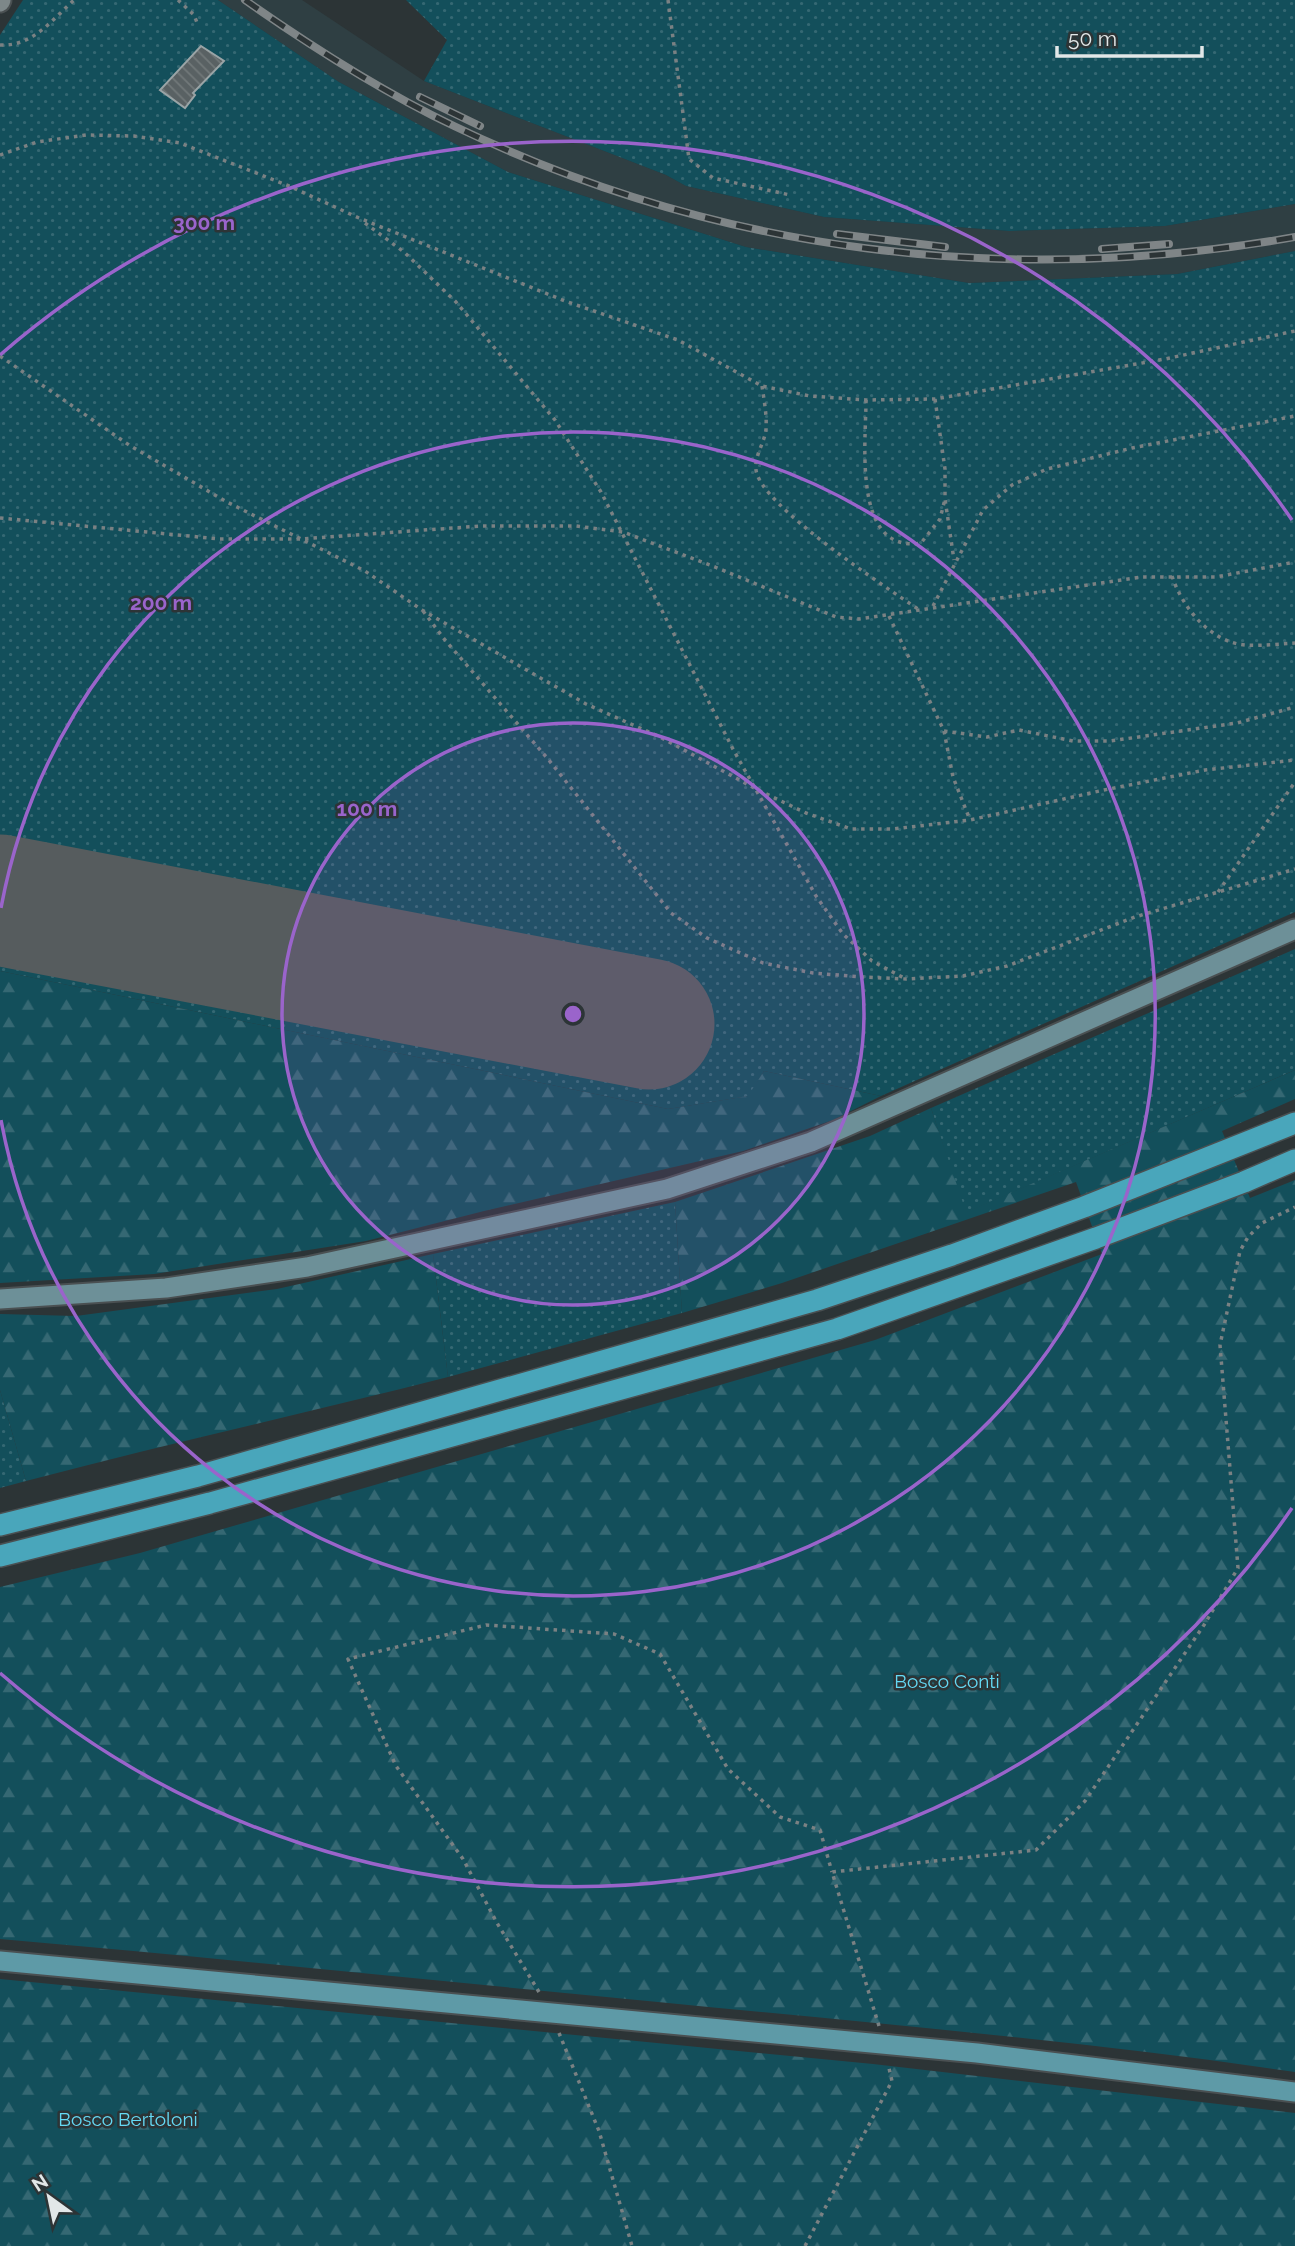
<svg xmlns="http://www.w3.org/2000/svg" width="1295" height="2246" viewBox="0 0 1295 2246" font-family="Raleway,sans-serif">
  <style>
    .built { fill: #2f3f43 }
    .grass { fill: url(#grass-dots) }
    .forest { fill: url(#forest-firs) }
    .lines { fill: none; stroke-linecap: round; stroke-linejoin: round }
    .runway { stroke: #565c5e; stroke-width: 131 }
    .building { fill: url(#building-back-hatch); stroke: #9aa4a6; stroke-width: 2 }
    .tertiary-casing { stroke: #4a5052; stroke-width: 23 }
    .secondary-casing { stroke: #4a5052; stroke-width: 23 }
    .primary-casing { stroke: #4a5052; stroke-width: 23 }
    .motorway-casing { stroke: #4a5052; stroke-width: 24 }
    .path { stroke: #7a8183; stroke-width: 3.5; stroke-dasharray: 3.5 5; stroke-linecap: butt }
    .tertiary { stroke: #7d8789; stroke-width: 19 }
    .secondary { stroke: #6d9098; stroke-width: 19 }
    .primary { stroke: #5e9aa7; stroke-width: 19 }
    .motorway { stroke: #49a6bb; stroke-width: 21 }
    .rail-casing { stroke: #7f8587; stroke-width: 8 }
    .rail { stroke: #2c3436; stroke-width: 5; stroke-dasharray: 16; stroke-linecap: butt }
    .ring { fill: none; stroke: #9a64cb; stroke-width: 3.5 }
    .labels { text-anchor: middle; stroke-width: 5; stroke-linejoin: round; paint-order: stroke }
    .park-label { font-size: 19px; fill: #64d9f4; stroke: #2c3436 }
    .centre { fill: #9a64cb; stroke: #2c3436; stroke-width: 3.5 }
    .ring-label { font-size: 21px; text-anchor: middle; font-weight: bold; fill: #9a64cb; stroke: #2c3436; stroke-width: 5; stroke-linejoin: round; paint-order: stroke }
  </style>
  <defs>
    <pattern id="grass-dots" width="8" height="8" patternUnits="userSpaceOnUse" patternTransform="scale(1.75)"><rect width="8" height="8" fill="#134f5b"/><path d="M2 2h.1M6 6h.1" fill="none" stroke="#356873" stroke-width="1.8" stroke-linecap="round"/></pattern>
    <pattern id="forest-firs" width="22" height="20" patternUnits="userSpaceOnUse" patternTransform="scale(1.75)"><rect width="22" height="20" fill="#134f5b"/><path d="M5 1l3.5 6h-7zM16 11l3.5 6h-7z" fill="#356873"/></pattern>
    <pattern id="building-back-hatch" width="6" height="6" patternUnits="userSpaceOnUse" patternTransform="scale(1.75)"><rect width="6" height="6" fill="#596163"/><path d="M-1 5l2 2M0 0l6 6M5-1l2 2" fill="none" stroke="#717879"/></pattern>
  </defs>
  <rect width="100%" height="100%" fill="#2c3436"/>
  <path class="built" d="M218,0H302L424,81L666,175L686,186L824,217L1009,231L1165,226L1295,204V251L1177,274L969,283L746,247L508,172L339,82Z"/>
  <g class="grass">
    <path d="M23,0H218L339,82L508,172L746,247L969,283L1177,274L1295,251V912L881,1096L764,1071L749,1096L668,1109L0,971V35Z"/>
    <path d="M406,0H1295V204L1165,226L1009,231L824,217L686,186L666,175L424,81L447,40Z"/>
    <path d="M1295,949V1070L965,1213L931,1108Z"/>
    <path d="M675,1202L682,1313L448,1377L433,1254Z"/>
    <path d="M0,1390L26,1481L0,1488Z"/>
  </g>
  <g class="forest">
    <path d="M0,971L668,1109L748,1096L764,1071L881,1096L833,1120L743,1151L484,1211L366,1241L154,1274L0,1283Z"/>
    <path d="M1295,1070V1099L1222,1131L1250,1198L1295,1180V2072C1084,2041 870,2023 658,2002C438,1981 220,1958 0,1939V1587L140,1553L875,1340L1102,1254L1076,1182L782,1283L682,1313L675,1202L870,1136L931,1108L966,1212Z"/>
    <path d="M433,1254L448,1377C307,1413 166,1444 26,1481L0,1390V1314L76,1316L277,1289Z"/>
    <path d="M0,1979L873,2064L1295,2113V2246H0Z"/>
  </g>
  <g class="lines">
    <path class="runway" d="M0,900L649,1024"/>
  </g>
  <path class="building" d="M201,46L224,61L193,93L195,95L185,108L160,90Z"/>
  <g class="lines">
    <defs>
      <path id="tertiary" d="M0,2L1,0"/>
      <path id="secondary" d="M0,1299L166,1288L307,1267L667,1189L811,1142L1295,929"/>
      <path id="primary" d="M0,1961L977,2053L1295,2092"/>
      <g id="motorway">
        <path d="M0,1525L198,1476L817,1300L952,1255L1084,1207L1295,1123"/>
        <path d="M0,1556L210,1503L837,1329L1096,1238L1244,1182L1295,1160"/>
      </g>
    </defs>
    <use href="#tertiary" class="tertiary-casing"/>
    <use href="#secondary" class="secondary-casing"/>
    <use href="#primary" class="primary-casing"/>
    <use href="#motorway" class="motorway-casing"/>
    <g class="path">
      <path d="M178,0L194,15L198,25"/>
      <path d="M668,0L689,159L713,178L790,195"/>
      <path d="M0,45C32,47 52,20 74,0"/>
      <path d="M0,155L37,142L86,135L134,136L180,143L289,186L359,218L565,301L678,340L762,386L810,396L866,400L935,399L1165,359L1295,331"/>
      <path d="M365,223L404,252L456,302L555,420L601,492L734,751L816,896L843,934L872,961L904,978"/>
      <path d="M0,356L129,445L227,502L365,571L422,610L586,704L660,737L758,790L806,813L851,829H893L970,820L1104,790L1205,770L1295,760"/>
      <path d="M762,386C764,400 767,415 766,429C765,442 754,456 756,470C760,505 887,588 918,609"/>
      <path d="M935,399L945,469V499L954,560"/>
      <path d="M866,400C866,443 852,554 921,543L940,519L945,499"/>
      <path d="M0,518L220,539H300L481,526H576L623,532L715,567L836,617L859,619L1142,577H1216L1295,562"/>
      <path d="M1172,576C1182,607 1210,642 1245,645C1261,646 1279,644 1295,643"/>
      <path d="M933,606L983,510L1012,485L1047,469L1132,448L1295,416"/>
      <path d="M423,611L445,640L548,759L671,913L707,938L763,963L813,973L862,977L906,979L963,976L1007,966L1135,917L1295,869"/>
      <path d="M889,616L944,731L953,777L970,820"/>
      <path d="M944,731L987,737L1019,730L1073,741H1110L1237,723L1295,707"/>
      <path d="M1218,892L1295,782"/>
      <path d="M539,1992L497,1923L463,1859L396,1766L348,1659L486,1625L614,1634L660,1654L728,1769L780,1817L820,1830L832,1872"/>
      <path d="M879,2026L832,1872L1036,1850L1085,1801L1204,1625L1238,1568L1220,1345L1240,1251L1248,1237L1262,1223L1295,1207"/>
      <path d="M559,2033L599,2131L632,2246"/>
      <path d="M805,2246L892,2081L888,2064"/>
    </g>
    <use href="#tertiary" class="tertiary"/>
    <use href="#secondary" class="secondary"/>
    <use href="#primary" class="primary"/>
    <use href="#motorway" class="motorway"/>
    <defs>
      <g id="rail">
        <path d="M245,0C312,47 381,91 454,126C718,253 1008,288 1295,237"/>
        <path d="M420,97L480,126"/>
        <path d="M837,234L945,247"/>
        <path d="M1102,249L1169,244"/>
      </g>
    </defs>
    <use href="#rail" class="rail-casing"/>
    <use href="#rail" class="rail"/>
  </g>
  <circle cx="573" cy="1014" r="291" fill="#9a64cb" fill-opacity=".12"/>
  <g class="ring">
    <circle cx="573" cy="1014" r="291"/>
    <path d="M1 908A582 582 0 1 1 1 1120"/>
    <path d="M1292 1508A873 873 0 0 1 0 1673M0 355A873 873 0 0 1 1292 520"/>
  </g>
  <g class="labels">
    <g class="park-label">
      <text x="947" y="1688">Bosco Conti</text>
      <text x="128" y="2126">Bosco Bertoloni</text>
    </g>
  </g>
  <circle cx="573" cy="1014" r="10" class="centre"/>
  <g class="ring-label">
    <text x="204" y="230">300 m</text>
    <text x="161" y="610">200 m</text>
    <text x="367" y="816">100 m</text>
  </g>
  <g transform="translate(49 2197) rotate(327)" stroke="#2c3436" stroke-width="5" paint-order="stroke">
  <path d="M0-5L12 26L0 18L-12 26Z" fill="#e2e7e8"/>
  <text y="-10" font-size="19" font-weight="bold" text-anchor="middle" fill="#e2e7e8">N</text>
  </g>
  <path d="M1057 46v10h145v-10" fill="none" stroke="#e2e7e8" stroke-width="3.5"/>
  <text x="1068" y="46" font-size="21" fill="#e2e7e8" stroke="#2c3436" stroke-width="5" paint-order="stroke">50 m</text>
</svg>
